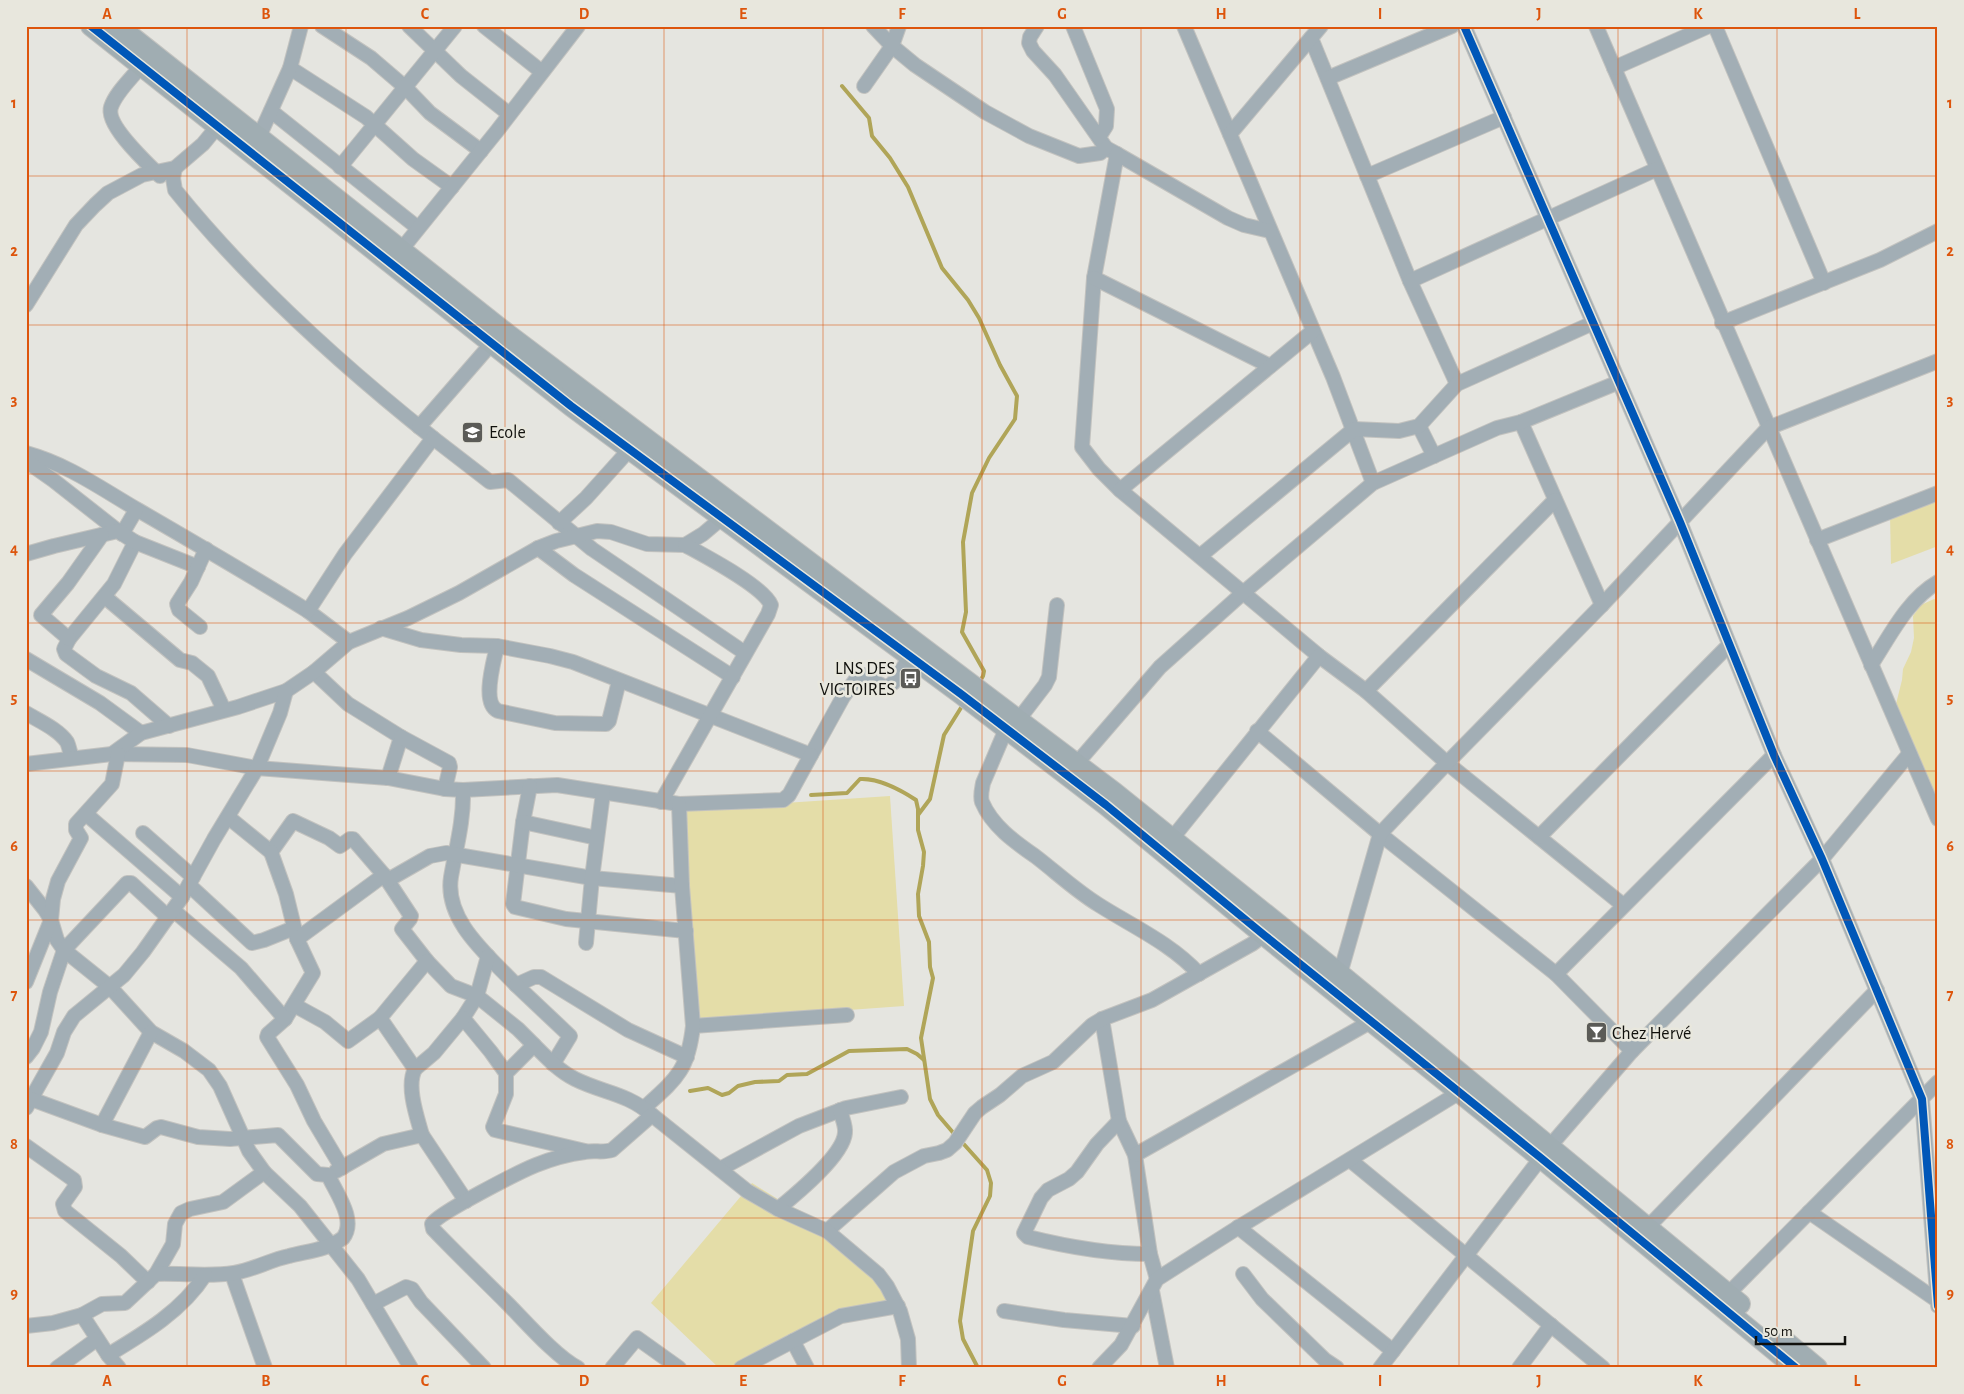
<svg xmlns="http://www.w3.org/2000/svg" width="1964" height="1394" viewBox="0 0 1964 1394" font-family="'Alegreya Sans',sans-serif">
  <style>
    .green { fill: #e4dda8 }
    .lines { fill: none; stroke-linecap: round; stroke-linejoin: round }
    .stream { stroke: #b0a558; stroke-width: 4 }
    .street-casing { stroke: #c2c2bf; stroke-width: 16 }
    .secondary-casing { stroke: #c2c2bf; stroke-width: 22 }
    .street { stroke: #a2aeb5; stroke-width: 14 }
    .secondary { stroke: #a0adb2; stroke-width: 20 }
    .cycleway-casing { stroke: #e8e7dd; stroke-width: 11 }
    .cycleway { stroke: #0057b8; stroke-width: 8 }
    .grid { fill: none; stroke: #dd550c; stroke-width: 1; stroke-opacity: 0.55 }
    .labels { text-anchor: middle; stroke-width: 5; stroke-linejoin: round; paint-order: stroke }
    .poi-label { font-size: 18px; fill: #11110d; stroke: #e8e7dd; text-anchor: start }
    .neatline { fill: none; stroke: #dd550c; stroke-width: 2 }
    .grid-label { font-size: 16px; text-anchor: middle; font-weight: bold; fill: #dd550c }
  </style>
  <rect width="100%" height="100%" fill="#e5e5e0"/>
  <g class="green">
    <path d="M1938,496V546L1891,564L1890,515Z"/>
    <path d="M1934,599L1938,601V815L1894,712L1902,680L1903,669L1911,652L1914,638L1913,616L1921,605Z"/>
    <path d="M890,796L904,1006L694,1021L680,810Z"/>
    <path d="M752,1183L781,1201L815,1218L863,1262L894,1305L835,1313L735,1368H719L651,1303Z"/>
  </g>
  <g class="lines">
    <g class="stream">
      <path d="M842,86L869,118L872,136L890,158L908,187L942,268L968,300L979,318L1000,365L1017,396L1015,419L989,458L972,493L963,542L966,612L962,632L984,671L983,676L979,683"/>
      <path d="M811,795L847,793L860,779C878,778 901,790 916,800L918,809V830L924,852L923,866L918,894L919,916L929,942L930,967L933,978L921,1038L930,1099L938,1115L956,1136"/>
      <path d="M918,815L930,799L944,735L964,703"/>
      <path d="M690,1091L708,1088L722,1095L729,1093L738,1086L755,1082L779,1081L787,1075L807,1074L849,1051L907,1049L917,1054L924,1060"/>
      <path d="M961,1141L987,1170L991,1183L990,1196L973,1231L960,1321L963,1339L978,1368"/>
    </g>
    <defs>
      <g id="street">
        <path d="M322,26L371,58L406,88L430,113L481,151"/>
        <path d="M409,26L461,76L509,114"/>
        <path d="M484,26L542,72"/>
        <path d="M873,26L892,46L915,65L985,112L1029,136L1079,156L1100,153L1106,148L1117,154"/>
        <path d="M1037,26L1030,37L1029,43L1033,51L1055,75L1106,148"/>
        <path d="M1073,26L1107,109L1106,126L1099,137"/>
        <path d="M1184,26L1333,377L1373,483"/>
        <path d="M1464,26L1680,522L1774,755L1822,859L1922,1099L1938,1306"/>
        <path d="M1596,26L1938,819"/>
        <path d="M1715,26L1824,283"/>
        <path d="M1311,38L1410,281L1457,384"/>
        <path d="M141,66C132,78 116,92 111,107C105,125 148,164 160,176"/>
        <path d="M290,68L366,117L413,159L452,187"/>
        <path d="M1614,68L1709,26"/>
        <path d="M1328,78L1452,26"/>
        <path d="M864,86L892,46L899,26"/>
        <path d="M271,111L418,228"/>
        <path d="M1230,134L1321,26"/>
        <path d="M259,137L290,68L301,26"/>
        <path d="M340,167L455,26"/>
        <path d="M175,168L173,178L175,190C250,283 340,364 433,438L345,554L308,611L349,642"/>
        <path d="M1367,176L1504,117"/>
        <path d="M1270,231L1244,225L1228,218L1117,154L1094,278L1082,447L1099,469L1120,490L1319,656L1366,691L1447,763L1623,905"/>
        <path d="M401,250L497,131L578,26"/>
        <path d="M1094,278L1270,366"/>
        <path d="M1410,281L1657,169"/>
        <path d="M26,305L76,225L95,205L108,193L142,175L175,168L203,144L217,127"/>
        <path d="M1722,323L1880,260L1938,231"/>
        <path d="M1521,422L1602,605"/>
        <path d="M1419,426L1434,456"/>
        <path d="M419,427L492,343"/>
        <path d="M433,438L490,482L508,480L592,549L745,653"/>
        <path d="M26,453C69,465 100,488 138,510C195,543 252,576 308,611"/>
        <path d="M26,461L53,480L118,531"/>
        <path d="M1120,490L1313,331"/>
        <path d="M559,523L586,498L630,449"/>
        <path d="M122,534L136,510"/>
        <path d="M1817,540L1938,493"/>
        <path d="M135,542L114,584L69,639L64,649L66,654L96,676L131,693L169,726"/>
        <path d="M538,548L574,575L733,677"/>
        <path d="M26,554L54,546L118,531L135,542L198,567"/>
        <path d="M1200,556L1354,429L1399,431L1419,426L1457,384L1593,323"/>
        <path d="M105,597L180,660L192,663L208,676L224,710"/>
        <path d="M200,627L179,610L177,604L191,582L206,549"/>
        <path d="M381,628L421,640L461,645L497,646L550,656L573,662L811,755L843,697L859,675H864L886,688L893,683L910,657"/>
        <path d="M69,639L41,615L68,583L102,535"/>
        <path d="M497,646C494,661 481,703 498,711L555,723L606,724L609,721L619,681"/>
        <path d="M26,659L100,703L141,733"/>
        <path d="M1871,665C1890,636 1907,600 1938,582"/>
        <path d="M314,672L348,704L401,737L388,778"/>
        <path d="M1366,691L1555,500"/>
        <path d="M26,713C39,721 58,729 67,742C69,746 70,753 72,758"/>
        <path d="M1019,719L1045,685L1049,677L1057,605"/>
        <path d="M1006,729L983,783C982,789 980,796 982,802C992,826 1015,842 1035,856C1056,872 1076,891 1099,905C1132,926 1172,944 1199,974"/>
        <path d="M1257,731L1380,834L1556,974L1632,1051"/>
        <path d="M401,737L449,763L450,767L445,789"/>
        <path d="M112,754L187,755L257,768L388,778L445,789L463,790L557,785L679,804L783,800L789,795L811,755"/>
        <path d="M1077,763L1160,667L1244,592L1373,483L1497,428L1521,422L1619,382"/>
        <path d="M26,764L112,754L141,733L238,707L286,691L314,672L349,642L408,618L459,593L538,548L556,541L597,531L611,532L647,544L685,545L703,534L722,518"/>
        <path d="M530,786L523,822L513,904L515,907L566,919L686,931"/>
        <path d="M463,790C464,820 456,848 451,877C444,921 489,956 516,985L534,977H541L628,1030L687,1057"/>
        <path d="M661,802L768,614L771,605C763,586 705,556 685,545"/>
        <path d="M86,814L182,897"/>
        <path d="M228,817L271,852L293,821L329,838L340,846L350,839H353L384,875L411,916L410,919L402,929L427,961L451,986L477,996L518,1029L534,1045"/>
        <path d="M523,822L597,838"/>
        <path d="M143,833L193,877"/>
        <path d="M1539,837L1729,645"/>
        <path d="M1166,846L1319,656"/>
        <path d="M271,852L286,894L297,939L313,973L285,1019L268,1034L267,1037L297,1085L314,1121L342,1168"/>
        <path d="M388,880L430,856L446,853L592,878L682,886"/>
        <path d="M189,885L252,943L264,940L294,928"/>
        <path d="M26,886L45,910L51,920L57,940L64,950L110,987L151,1032L184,1051L209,1070L220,1086L249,1151L264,1172L300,1206L358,1279L411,1368"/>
        <path d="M173,910L241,968L285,1019"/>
        <path d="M297,939L384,875"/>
        <path d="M586,943L592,878L603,793"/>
        <path d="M488,956L477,996L463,1018L491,1052L506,1073"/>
        <path d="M1340,974L1380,834L1447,763L1602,605L1768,428L1938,361"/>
        <path d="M1556,974L1774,755"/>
        <path d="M26,982L51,920L53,899L58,881L81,838L76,830V824L112,784L118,754"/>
        <path d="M516,985L570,1036L553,1064"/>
        <path d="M294,1005L325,1022L348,1041L380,1018"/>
        <path d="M1102,1019L1119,1121L1135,1155L1150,1254L1157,1279"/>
        <path d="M693,1026L847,1015"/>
        <path d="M26,1057L33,1048L41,1032L50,992L64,950L127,883H131L168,917"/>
        <path d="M415,1069L434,1053L463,1018"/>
        <path d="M26,1108L57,1053L64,1032L74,1016L124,975L143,952L182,897L214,839L257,768L280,713L286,691"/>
        <path d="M644,1108C676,1079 688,1071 693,1026L682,886L679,804"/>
        <path d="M1119,1121L1097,1144L1077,1172L1069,1179L1048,1190L1041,1198L1024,1233L1028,1237C1068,1247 1108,1254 1150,1254"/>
        <path d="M102,1125L151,1032"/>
        <path d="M422,1135C417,1117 406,1086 415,1069L380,1018L427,961"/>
        <path d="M26,1146L74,1180L75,1187L63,1204L65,1211L121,1256L148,1282"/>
        <path d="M585,1151L495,1130L493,1127L506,1094V1073L534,1045C547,1058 559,1071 575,1079C603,1093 627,1093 652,1115"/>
        <path d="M1135,1155L1372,1021"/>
        <path d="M1350,1160L1603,1368"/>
        <path d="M720,1169L799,1126L846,1108L901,1097"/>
        <path d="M336,1171L383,1144L422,1135L466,1201"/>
        <path d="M778,1209C795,1195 843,1156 845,1133C846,1126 842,1118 840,1110"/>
        <path d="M1809,1212L1938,1301"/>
        <path d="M1238,1227L1393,1351"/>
        <path d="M1648,1227L1877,990"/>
        <path d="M827,1231L894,1172L924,1156L939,1153L947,1150L955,1143L975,1113L982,1107L1000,1095L1022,1076L1053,1062L1092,1025L1102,1019L1152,1000L1252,944L1264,935"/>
        <path d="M156,1274L173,1244L175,1224L181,1213L190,1209L223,1202L264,1172"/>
        <path d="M232,1274L265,1368"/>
        <path d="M1243,1274L1262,1299L1325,1360L1337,1368"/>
        <path d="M1152,1291L1167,1368"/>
        <path d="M1728,1294L1938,1082"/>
        <path d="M373,1304L406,1287L412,1289L421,1302L484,1368"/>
        <path d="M1004,1311L1064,1320L1133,1326"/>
        <path d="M82,1315L108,1355L119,1368"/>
        <path d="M26,1326L53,1323L82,1315L102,1304L125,1303L156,1274C182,1273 208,1277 234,1273C253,1270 270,1260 289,1256C308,1251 327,1250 343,1238C357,1220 336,1193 328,1175L317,1174L278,1135L230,1139L198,1137L161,1127L157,1128L145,1137L102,1125L31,1099"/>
        <path d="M793,1341L807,1368"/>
        <path d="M108,1355C143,1334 182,1311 205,1275"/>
        <path d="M57,1368L97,1339"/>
        <path d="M578,1368C556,1357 525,1321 507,1303C482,1278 457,1254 433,1229L432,1224C438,1213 521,1171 536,1165C551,1159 569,1154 585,1152C594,1150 603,1153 612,1150L652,1115L747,1191L778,1209L827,1231L878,1274L887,1286L900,1311L908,1339L909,1368"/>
        <path d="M612,1368L637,1338L679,1368"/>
        <path d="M741,1368L841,1316L898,1306"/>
        <path d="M1099,1368L1121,1345L1157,1279L1234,1230L1460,1092"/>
        <path d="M1380,1368L1550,1146L1632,1051L1822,859L1909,754"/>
        <path d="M1519,1368L1551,1325"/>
      </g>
      <g id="secondary">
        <path d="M91,26L571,406L961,694L1106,805L1264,935L1541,1158L1796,1368"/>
        <path d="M118,26L506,333L1115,793L1340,974L1740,1304"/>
        <path d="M1786,1342L1817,1368"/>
      </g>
    </defs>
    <use href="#street" class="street-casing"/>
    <use href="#secondary" class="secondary-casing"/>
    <use href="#street" class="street"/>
    <use href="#secondary" class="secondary"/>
    <defs>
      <g id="cycleway">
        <path d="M91,26L571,406L961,694L1106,805L1264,935L1541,1158L1796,1368"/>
        <path d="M1464,26L1680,522L1774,755L1822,859L1922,1099L1938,1306"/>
      </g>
    </defs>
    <use href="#cycleway" class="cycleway-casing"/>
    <use href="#cycleway" class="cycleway"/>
  </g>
  <path class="grid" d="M187,26V1368M346,26V1368M505,26V1368M664,26V1368M823,26V1368M982,26V1368M1141,26V1368M1300,26V1368M1459,26V1368M1618,26V1368M1777,26V1368M26,176H1938M26,325H1938M26,474H1938M26,623H1938M26,771H1938M26,920H1938M26,1069H1938M26,1218H1938"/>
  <defs>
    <symbol id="school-square" viewBox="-11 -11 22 22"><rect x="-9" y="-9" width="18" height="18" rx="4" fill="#5b5b57" stroke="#e8e7dd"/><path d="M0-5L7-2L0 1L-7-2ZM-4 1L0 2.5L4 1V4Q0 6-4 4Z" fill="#fff"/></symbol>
    <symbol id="bus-square" viewBox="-11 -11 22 22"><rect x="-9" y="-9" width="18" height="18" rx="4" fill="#5b5b57" stroke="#e8e7dd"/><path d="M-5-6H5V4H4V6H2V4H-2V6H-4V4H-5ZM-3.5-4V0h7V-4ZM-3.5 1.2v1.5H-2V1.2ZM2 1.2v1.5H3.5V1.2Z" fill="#fff"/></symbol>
    <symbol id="bar-square" viewBox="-11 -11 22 22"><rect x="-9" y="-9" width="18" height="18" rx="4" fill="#5b5b57" stroke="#e8e7dd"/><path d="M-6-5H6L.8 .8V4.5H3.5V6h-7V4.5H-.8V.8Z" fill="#fff"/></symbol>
  </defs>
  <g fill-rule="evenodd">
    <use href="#school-square" x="460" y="420" width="25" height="25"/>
    <use href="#bus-square" x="898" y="666" width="25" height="25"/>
    <use href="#bar-square" x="1584" y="1020" width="25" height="25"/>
  </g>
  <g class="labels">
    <g class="poi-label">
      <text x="489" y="438">Ecole</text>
      <text x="895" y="674" text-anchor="end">LNS DES<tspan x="895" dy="21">VICTOIRES</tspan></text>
      <text x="1612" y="1039">Chez Hervé</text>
    </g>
  </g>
  <rect width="1964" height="1394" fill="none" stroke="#e8e7dd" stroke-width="55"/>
  <path d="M1756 1336v8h89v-8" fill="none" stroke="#11110d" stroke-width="2.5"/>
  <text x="1764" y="1336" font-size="15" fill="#11110d" stroke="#e8e7dd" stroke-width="4" paint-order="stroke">50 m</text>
  <rect x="28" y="28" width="1908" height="1338" class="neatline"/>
  <g class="grid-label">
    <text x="107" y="19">A</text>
    <text x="266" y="19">B</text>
    <text x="425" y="19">C</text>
    <text x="584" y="19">D</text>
    <text x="743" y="19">E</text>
    <text x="902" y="19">F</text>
    <text x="1062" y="19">G</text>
    <text x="1221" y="19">H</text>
    <text x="1380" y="19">I</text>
    <text x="1539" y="19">J</text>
    <text x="1698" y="19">K</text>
    <text x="1857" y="19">L</text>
    <text x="14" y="108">1</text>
    <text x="1950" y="108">1</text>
    <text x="14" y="256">2</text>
    <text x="1950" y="256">2</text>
    <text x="14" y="405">3</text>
    <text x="1950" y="405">3</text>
    <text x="14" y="554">4</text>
    <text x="1950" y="554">4</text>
    <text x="14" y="703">5</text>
    <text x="1950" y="703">5</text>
    <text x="14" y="851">6</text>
    <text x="1950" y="851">6</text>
    <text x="14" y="1000">7</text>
    <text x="1950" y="1000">7</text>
    <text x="14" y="1149">8</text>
    <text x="1950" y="1149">8</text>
    <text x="14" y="1298">9</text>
    <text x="1950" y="1298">9</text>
    <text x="107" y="1386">A</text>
    <text x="266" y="1386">B</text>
    <text x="425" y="1386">C</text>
    <text x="584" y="1386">D</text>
    <text x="743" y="1386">E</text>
    <text x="902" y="1386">F</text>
    <text x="1062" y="1386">G</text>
    <text x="1221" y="1386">H</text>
    <text x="1380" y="1386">I</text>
    <text x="1539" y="1386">J</text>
    <text x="1698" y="1386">K</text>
    <text x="1857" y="1386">L</text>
  </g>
</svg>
